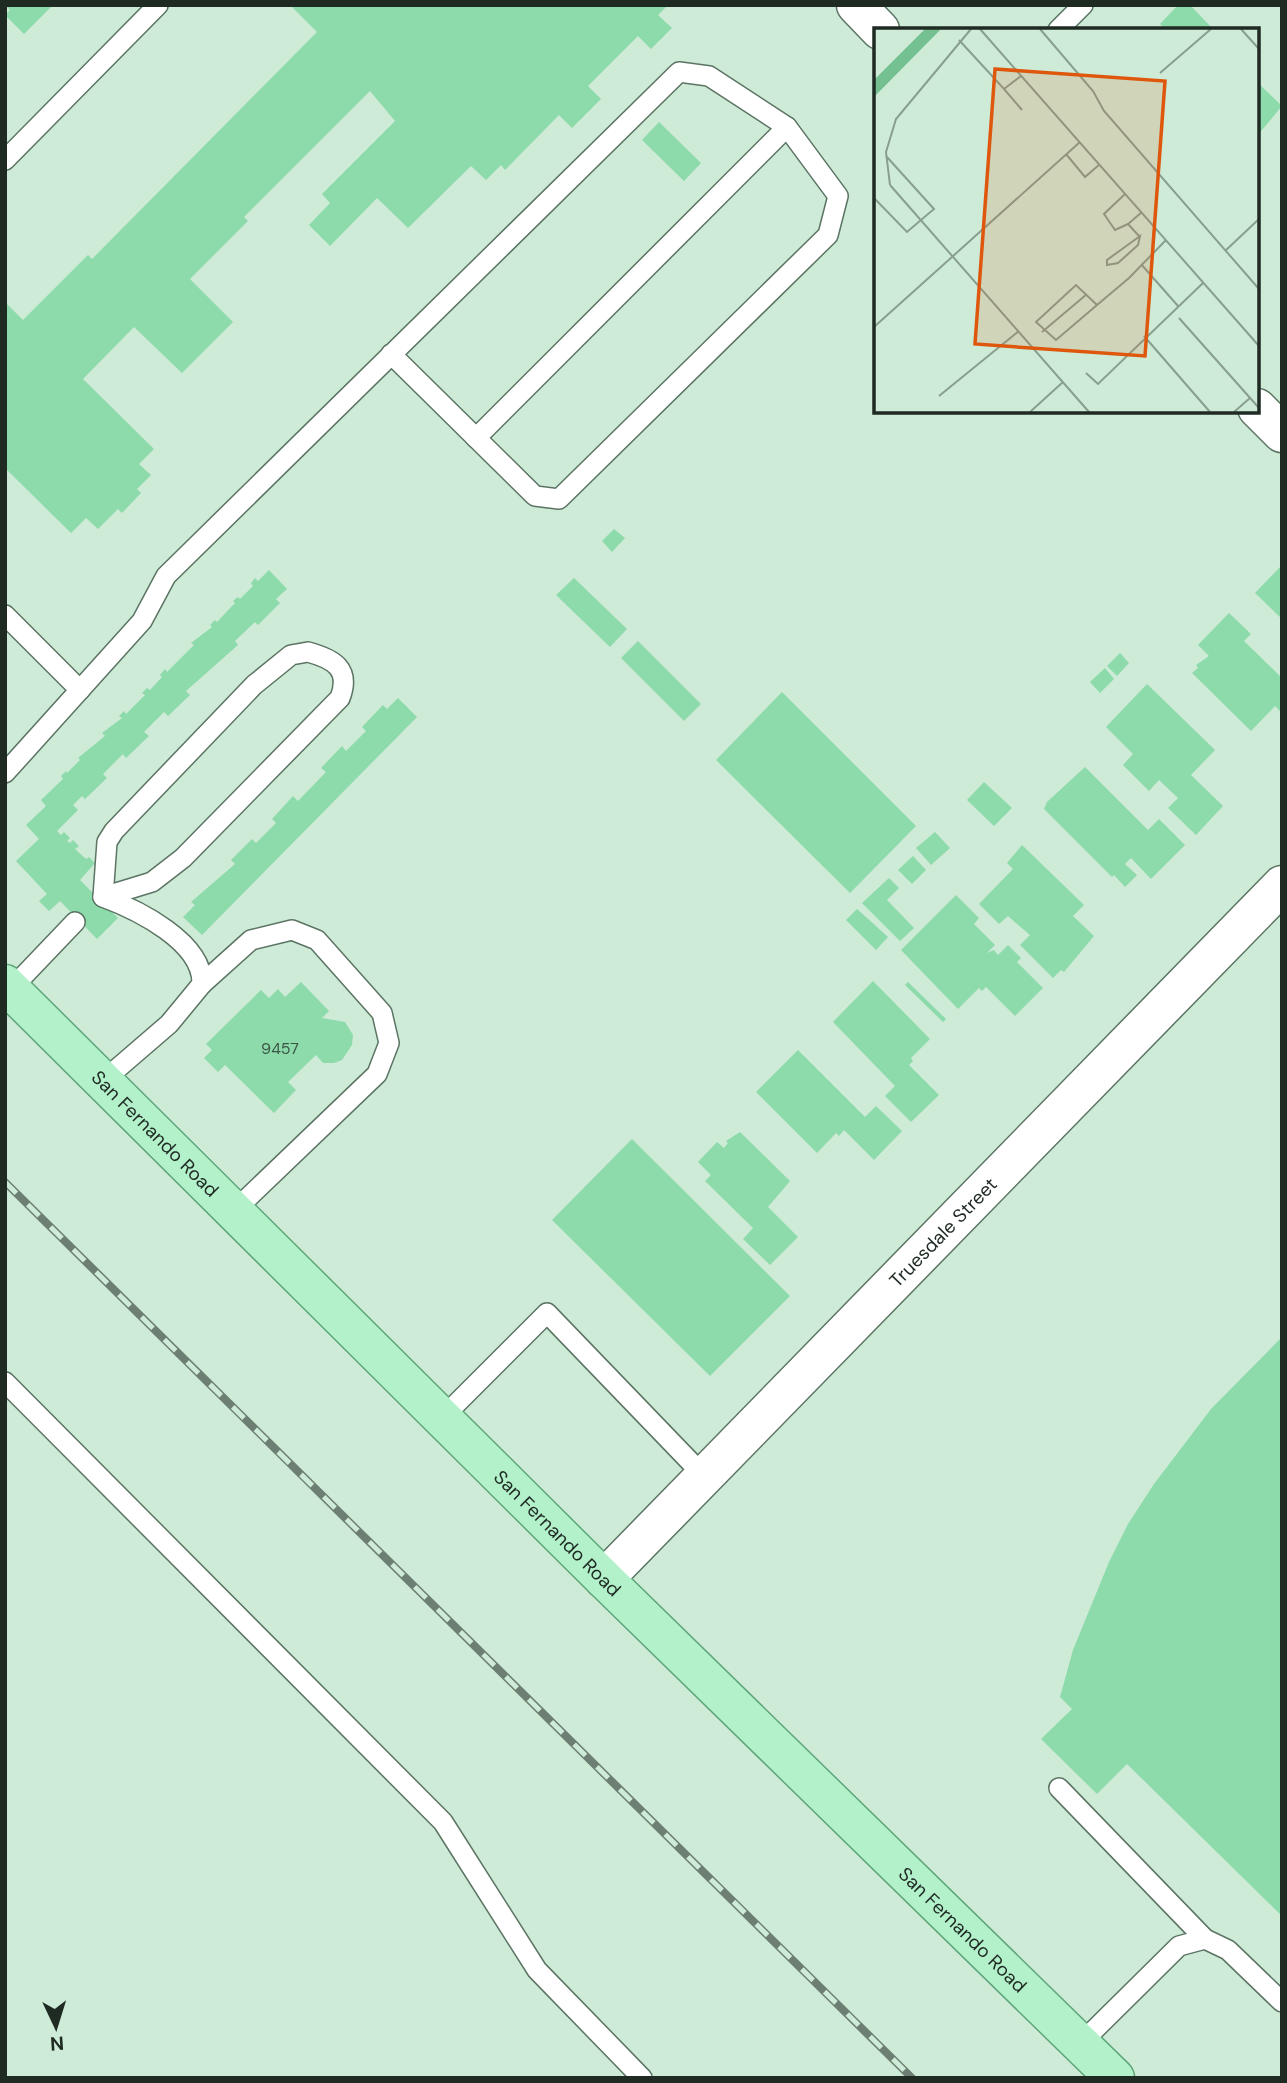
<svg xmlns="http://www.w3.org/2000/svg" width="1287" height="2083" viewBox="0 0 1287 2083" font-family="'DM Sans',sans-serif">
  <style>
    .building { fill: #8ddaaa }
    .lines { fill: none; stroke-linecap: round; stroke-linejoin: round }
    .service-casing { stroke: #5b7463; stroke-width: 22 }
    .minor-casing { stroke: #5b7463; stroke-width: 41 }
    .primary-casing { stroke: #5ea67a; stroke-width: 41 }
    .service { stroke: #fff; stroke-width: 19 }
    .minor { stroke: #fff; stroke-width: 38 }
    .primary { stroke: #b3f1cb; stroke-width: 38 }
    .rail-casing { stroke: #6d7f73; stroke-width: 8 }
    .rail { stroke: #ceebd7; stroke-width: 5; stroke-dasharray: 16; stroke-linecap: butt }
    .labels { text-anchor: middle; stroke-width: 7; stroke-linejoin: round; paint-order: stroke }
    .number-label { font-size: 16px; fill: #3a5645 }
    .street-label { font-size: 19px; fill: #1f2a23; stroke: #ceebd7 }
    .inset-road { fill: none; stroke: #889e8f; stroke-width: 2 }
    .view { fill: #de570d; fill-opacity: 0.15; stroke: #de570d; stroke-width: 3.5 }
    .inset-edge { fill: none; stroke: #1f2a23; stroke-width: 3.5 }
  </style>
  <rect width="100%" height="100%" fill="#ceebd7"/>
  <g class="building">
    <path d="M5,5H53L24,34L5,15L10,10Z"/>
    <path d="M290,5H668L658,15L672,28L651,49L638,36L588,86L601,99L572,128L559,115L505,170L501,165L486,180L471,166L408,228L377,198L330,246L309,225L330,203L322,194L395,121L370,91L244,217L248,221L190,279L233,322L182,373L134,327L83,379L154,449L139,464L151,475L137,489L141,493L122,513L118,509L98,529L86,518L71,533L5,468V302L23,320L88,255L92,259L317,32Z"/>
    <path d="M1178,5H1190L1211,27L1208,30H1166L1160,24Z"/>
    <path d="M1257,82L1282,106L1257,136Z"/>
    <path d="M659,122L701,163L684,181L642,140Z"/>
    <path d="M614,529L625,538L612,552L602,541Z"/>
    <path d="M1282,565V619L1255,593Z"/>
    <path d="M269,570L287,589L276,599L280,603L258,625L255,622L235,641L238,645L186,691L190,695L168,716L164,712L144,732L149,736L126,758L123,754L103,774L107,778L85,799L82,796L73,805L78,810L57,831L61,835L64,832L70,838L67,841L70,843L73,840L79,846L75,849L86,859L89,857L95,863L80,880L118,918L97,939L60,901L49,911L39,901L47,894L16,861L39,839L26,825L46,806L41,800L63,779L61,776L66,771L67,773L80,760L78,758L105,736L102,733L122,718L119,716L124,711L126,714L145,695L142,693L147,688L150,690L162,677L160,675L165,669L167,672L194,645L191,643L212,627L210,625L215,620L217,622L235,603L233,601L238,597L240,599L253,586L251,583L255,578L258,581Z"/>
    <path d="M574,578L627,629L610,647L556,595Z"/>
    <path d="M1229,613L1251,634L1244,641L1282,678V713L1275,706L1251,731L1192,673L1198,668L1196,665L1209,656L1198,645Z"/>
    <path d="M638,641L701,704L684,721L621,658Z"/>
    <path d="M1120,653L1129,663L1117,676L1107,666Z"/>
    <path d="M1105,668L1114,679L1100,693L1090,682Z"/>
    <path d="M1147,684L1215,750L1191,775L1223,806L1196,835L1168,808L1178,798L1159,780L1149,791L1123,765L1133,754L1106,727Z"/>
    <path d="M782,692L916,826L850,893L716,760Z"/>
    <path d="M398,698L417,717L202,935L183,917L195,905L191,902L235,864L231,860L252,839L256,843L276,823L272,819L293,796L298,801L326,772L321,768L342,746L346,751L366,731L362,727L383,705L387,709Z"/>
    <path d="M1085,767L1148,830L1159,819L1185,845L1151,879L1131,858L1125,864L1137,875L1125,887L1114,875L1112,877L1044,809L1047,802Z"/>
    <path d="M984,782L1012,808L994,826L967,800Z"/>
    <path d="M935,832L950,848L931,865L916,848Z"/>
    <path d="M1022,845L1084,905L1073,916L1094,936L1064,972L1061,970L1053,978L1020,945L1030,935L1008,916L999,924L979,904L1013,869L1007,863Z"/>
    <path d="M913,856L926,870L912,884L898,870Z"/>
    <path d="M889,878L899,888L887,900L914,928L900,941L862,903Z"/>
    <path d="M956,895L979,918L974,924L995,945L987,953L994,950L998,955L1008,945L1021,958L1017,962L1043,988L1015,1016L986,987L982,991L979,988L958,1009L901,950Z"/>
    <path d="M857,909L888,937L876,950L846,920Z"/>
    <path d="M873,981L930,1039L911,1058L913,1061L909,1065L939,1095L911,1122L885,1096L895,1086L833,1022Z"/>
    <path d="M301,982L329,1011L322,1018L345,1022L353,1035L352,1045L342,1060L334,1063H323L316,1055L288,1082L296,1090L274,1113L225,1065L218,1072L204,1058L212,1050L206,1044L261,990L269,998L278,989L285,997Z"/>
    <path d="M908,982L946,1019L943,1022L905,985Z"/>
    <path d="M798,1050L865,1117L876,1106L902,1131L874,1160L844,1130L839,1136L836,1133L817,1153L756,1092Z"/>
    <path d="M740,1132L790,1181L768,1207L798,1237L770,1265L743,1239L753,1228L705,1181L711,1175L698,1162L717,1142L724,1148L728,1143L726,1141Z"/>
    <path d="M632,1139L790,1296L710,1376L552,1220Z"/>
    <path d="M1282,1337V1916L1127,1764L1097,1794L1041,1739L1072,1709L1060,1697L1073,1650L1109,1562L1128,1524L1154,1484L1211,1409Z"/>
  </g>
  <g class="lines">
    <defs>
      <g id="service">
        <path d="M1058,30L1083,5"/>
        <path d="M5,160L158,5"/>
        <path d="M476,438L787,127"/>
        <path d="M5,615L80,690"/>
        <path d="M308,652C334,659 351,669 340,698L183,858L152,882L103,897L107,842L114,831L254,685L291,655Z"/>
        <path d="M5,773L142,621L166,576L679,72L709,76L787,127L838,196L828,235L559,499L535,496L391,354"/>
        <path d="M103,897C138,910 203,942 202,984L169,1024L104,1080"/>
        <path d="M202,984L251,940L292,930L317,940L382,1013L389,1043L377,1074L235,1210"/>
        <path d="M11,989L75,922"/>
        <path d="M5,1382L443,1822L537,1970L642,2078"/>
        <path d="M442,1418L547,1313L705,1477"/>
        <path d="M1059,1788L1205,1939"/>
        <path d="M1080,2044L1179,1946L1205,1939L1228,1950L1282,2002"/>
      </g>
      <g id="minor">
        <path d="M856,5L880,30"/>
        <path d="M1257,408L1282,433"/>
        <path id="s1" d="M604,1579L1282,885"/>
      </g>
      <g id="primary">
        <path id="s2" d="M5,984L604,1579L1115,2078"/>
      </g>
    </defs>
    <use href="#service" class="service-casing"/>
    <use href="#minor" class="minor-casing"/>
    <use href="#primary" class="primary-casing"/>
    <use href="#service" class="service"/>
    <use href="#minor" class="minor"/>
    <use href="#primary" class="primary"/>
    <defs>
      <path id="rail" d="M5,1182L912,2078"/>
    </defs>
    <use href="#rail" class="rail-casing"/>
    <use href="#rail" class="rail"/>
  </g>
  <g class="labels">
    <g class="number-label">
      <text x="280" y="1054">9457</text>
    </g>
    <g class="street-label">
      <text dy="7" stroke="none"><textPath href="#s2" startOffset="212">San Fernando Road</textPath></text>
      <text dy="7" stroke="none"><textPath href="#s1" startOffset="485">Truesdale Street</textPath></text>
      <text dy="7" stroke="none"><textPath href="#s2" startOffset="779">San Fernando Road</textPath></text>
      <text dy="7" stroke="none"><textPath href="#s2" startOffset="1346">San Fernando Road</textPath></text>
    </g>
  </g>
  <g transform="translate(874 28)">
    <rect width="385" height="385" fill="#ceebd7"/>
    <path d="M51,1H67L0,69V52Z" fill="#74c091"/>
    <path class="inset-road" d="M106,1L385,318M166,1L219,63L230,83L385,261M367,1L385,21M85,12L130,61L147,48M286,45L337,1M130,61L148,82M192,126L211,149L226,136M16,157L215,384M16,157L12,124L22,91L97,1M251,166L230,186L241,202L254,196M0,170L33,204L60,181L12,128M265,208L254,196L268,184M266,208L264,217L244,235L233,237V232ZM351,223L385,191M267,236L304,278M223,277L202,257L162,294L182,312L223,277L255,250L292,212M305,290L385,380M0,299L206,114M168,304L213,266M270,308L336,384M212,345L224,356L329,255M65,368L145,303M156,384L189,354M360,384L376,370"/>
    <path class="view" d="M121,41L291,53L271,328L101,316Z"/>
    <rect width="385" height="385" class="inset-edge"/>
  </g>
  <rect width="1287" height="2083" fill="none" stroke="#1f2a23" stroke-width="14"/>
  <g transform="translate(56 2027) rotate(176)" stroke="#ceebd7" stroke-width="5" paint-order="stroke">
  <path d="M0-5L12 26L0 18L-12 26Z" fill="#1f2a23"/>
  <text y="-10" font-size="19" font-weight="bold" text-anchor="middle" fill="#1f2a23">N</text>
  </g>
</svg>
